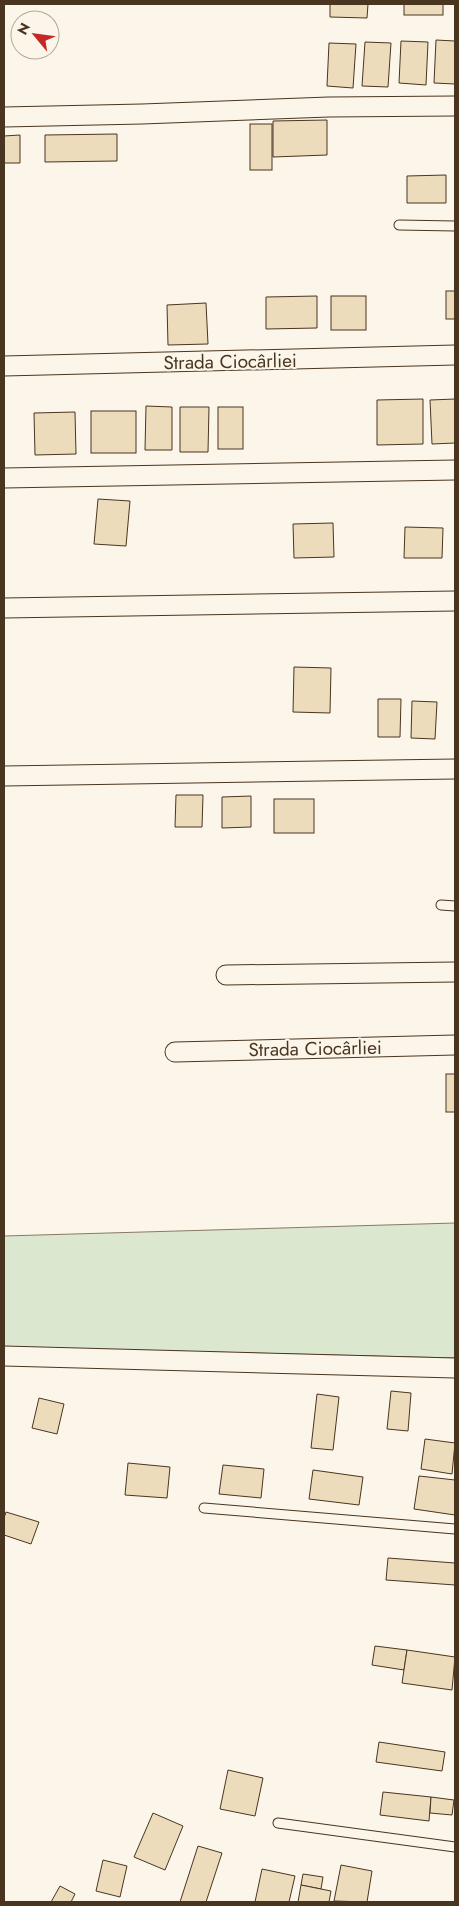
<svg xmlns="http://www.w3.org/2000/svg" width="459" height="1906" viewBox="0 0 459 1906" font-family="Jost,sans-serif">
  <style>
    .green { fill: #dce7d0; stroke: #887966 }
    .building { fill: #ecdcbc; stroke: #4a3520 }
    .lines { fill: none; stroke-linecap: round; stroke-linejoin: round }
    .service-casing { stroke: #4a3520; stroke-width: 11 }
    .minor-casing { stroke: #4a3520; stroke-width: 21 }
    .service { stroke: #fbf6e9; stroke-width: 9 }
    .minor { stroke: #fbf6e9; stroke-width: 19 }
    .labels { text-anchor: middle; stroke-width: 4; stroke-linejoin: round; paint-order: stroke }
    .street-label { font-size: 19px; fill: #4a3520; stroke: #fbf6e9 }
  </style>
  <rect width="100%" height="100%" fill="#fbf6e9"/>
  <path class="green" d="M455,1223V1358L4,1347V1236Z"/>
  <g class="building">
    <path d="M330,4H368L367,18L330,17Z"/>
    <rect x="404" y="4" width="39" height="11"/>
    <path d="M436,40L455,41V84L434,83Z"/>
    <path d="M401,41L428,42L426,85L399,83Z"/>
    <path d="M365,42L391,43L388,87L362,86Z"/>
    <path d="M329,43L356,44L353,88L327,86Z"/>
    <path d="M327,120V155L273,157V121Z"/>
    <rect x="250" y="124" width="22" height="46"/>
    <path d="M117,134V161L45,162V135Z"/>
    <path d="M20,135V163H4V136Z"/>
    <path d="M446,175V203H407V176Z"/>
    <rect x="446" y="291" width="9" height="28"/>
    <path d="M317,296V328L266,329V297Z"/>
    <rect x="331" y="296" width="35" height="34"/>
    <path d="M206,303L208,344L168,345L167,305Z"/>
    <path d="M423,399V444L377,445V400Z"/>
    <path d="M455,399V443L432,444L430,400Z"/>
    <path d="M146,406L172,407V450H145Z"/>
    <path d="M180,407H209L208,452H180Z"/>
    <rect x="218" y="407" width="25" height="42"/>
    <rect x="91" y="411" width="45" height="42"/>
    <path d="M75,412L76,454L35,455L34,413Z"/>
    <path d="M98,499L130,501L126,546L94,544Z"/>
    <path d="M333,523L334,557L294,558L293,524Z"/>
    <path d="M405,527L443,528L442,558H404Z"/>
    <path d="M294,667L331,668L330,713L293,712Z"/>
    <path d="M378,699H401L400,737H378Z"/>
    <path d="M412,701L437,702L435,739L411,738Z"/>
    <path d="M176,795H203L202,827H175Z"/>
    <path d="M251,796V827L222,828V797Z"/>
    <rect x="274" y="799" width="40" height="34"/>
    <rect x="446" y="1074" width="9" height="38"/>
    <path d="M391,1391L411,1393L408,1431L387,1429Z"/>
    <path d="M317,1394L339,1397L333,1450L311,1448Z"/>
    <path d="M39,1398L64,1404L57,1434L32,1428Z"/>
    <path d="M425,1439L455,1443L452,1474L421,1469Z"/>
    <path d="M128,1463L170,1467L167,1498L125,1495Z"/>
    <path d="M223,1465L264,1469L261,1498L219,1494Z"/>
    <path d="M313,1470L363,1477L359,1505L309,1499Z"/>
    <path d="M419,1476L455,1480V1515L414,1509Z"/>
    <path d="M6,1512L39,1522L31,1544L4,1535V1518Z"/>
    <path d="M388,1558L455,1563V1585L386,1580Z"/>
    <path d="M375,1646L407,1650L404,1670L372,1665Z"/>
    <path d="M407,1650L455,1657L452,1690L402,1683Z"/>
    <path d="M379,1742L445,1752L442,1771L376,1762Z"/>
    <path d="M228,1770L263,1778L255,1816L220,1809Z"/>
    <path d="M383,1792L431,1797L429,1821L380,1815Z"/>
    <path d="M431,1797L454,1800L452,1815L430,1813Z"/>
    <path d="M153,1813L183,1826L165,1870L134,1857Z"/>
    <path d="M198,1846L222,1853L206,1902H180Z"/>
    <path d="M103,1860L127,1866L120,1897L96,1891Z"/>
    <path d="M341,1865L372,1871L367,1902L334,1901Z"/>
    <path d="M262,1869L295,1876L289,1902H255Z"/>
    <path d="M303,1874L323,1877L321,1889L301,1885Z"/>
    <path d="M301,1885L331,1891L329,1902H298Z"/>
    <path d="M60,1886L75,1894L71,1902H51Z"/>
  </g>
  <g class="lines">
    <defs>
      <g id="service">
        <path d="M399,225L455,226"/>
        <path d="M441,905L455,906"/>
        <path d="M204,1508L455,1529"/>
        <path d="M278,1823L455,1847"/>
      </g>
      <g id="minor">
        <path d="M4,117L142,114L329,107L455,106"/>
        <path d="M4,366L455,355"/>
        <path d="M4,478L455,470"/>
        <path d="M4,608L455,601"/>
        <path d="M4,776L455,769"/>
        <path d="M226,975L455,972"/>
        <path d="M175,1052L455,1045"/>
        <path d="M4,1356L455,1368"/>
      </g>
    </defs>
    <use href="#service" class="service-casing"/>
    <use href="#minor" class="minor-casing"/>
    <use href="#service" class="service"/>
    <use href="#minor" class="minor"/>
  </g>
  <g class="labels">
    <g class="street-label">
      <text transform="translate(230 361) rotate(-1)" y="7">Strada Ciocârliei</text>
      <text transform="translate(315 1048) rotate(-1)" y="7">Strada Ciocârliei</text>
    </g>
  </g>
  <rect width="459" height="1906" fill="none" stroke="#4a3520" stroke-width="10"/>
  <g transform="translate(35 35) rotate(299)"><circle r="24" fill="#fbf6e9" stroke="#b4a999"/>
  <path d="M0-4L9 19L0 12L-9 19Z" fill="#c62828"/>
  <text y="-8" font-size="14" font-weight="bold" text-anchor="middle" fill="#4a3520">N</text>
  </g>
</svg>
